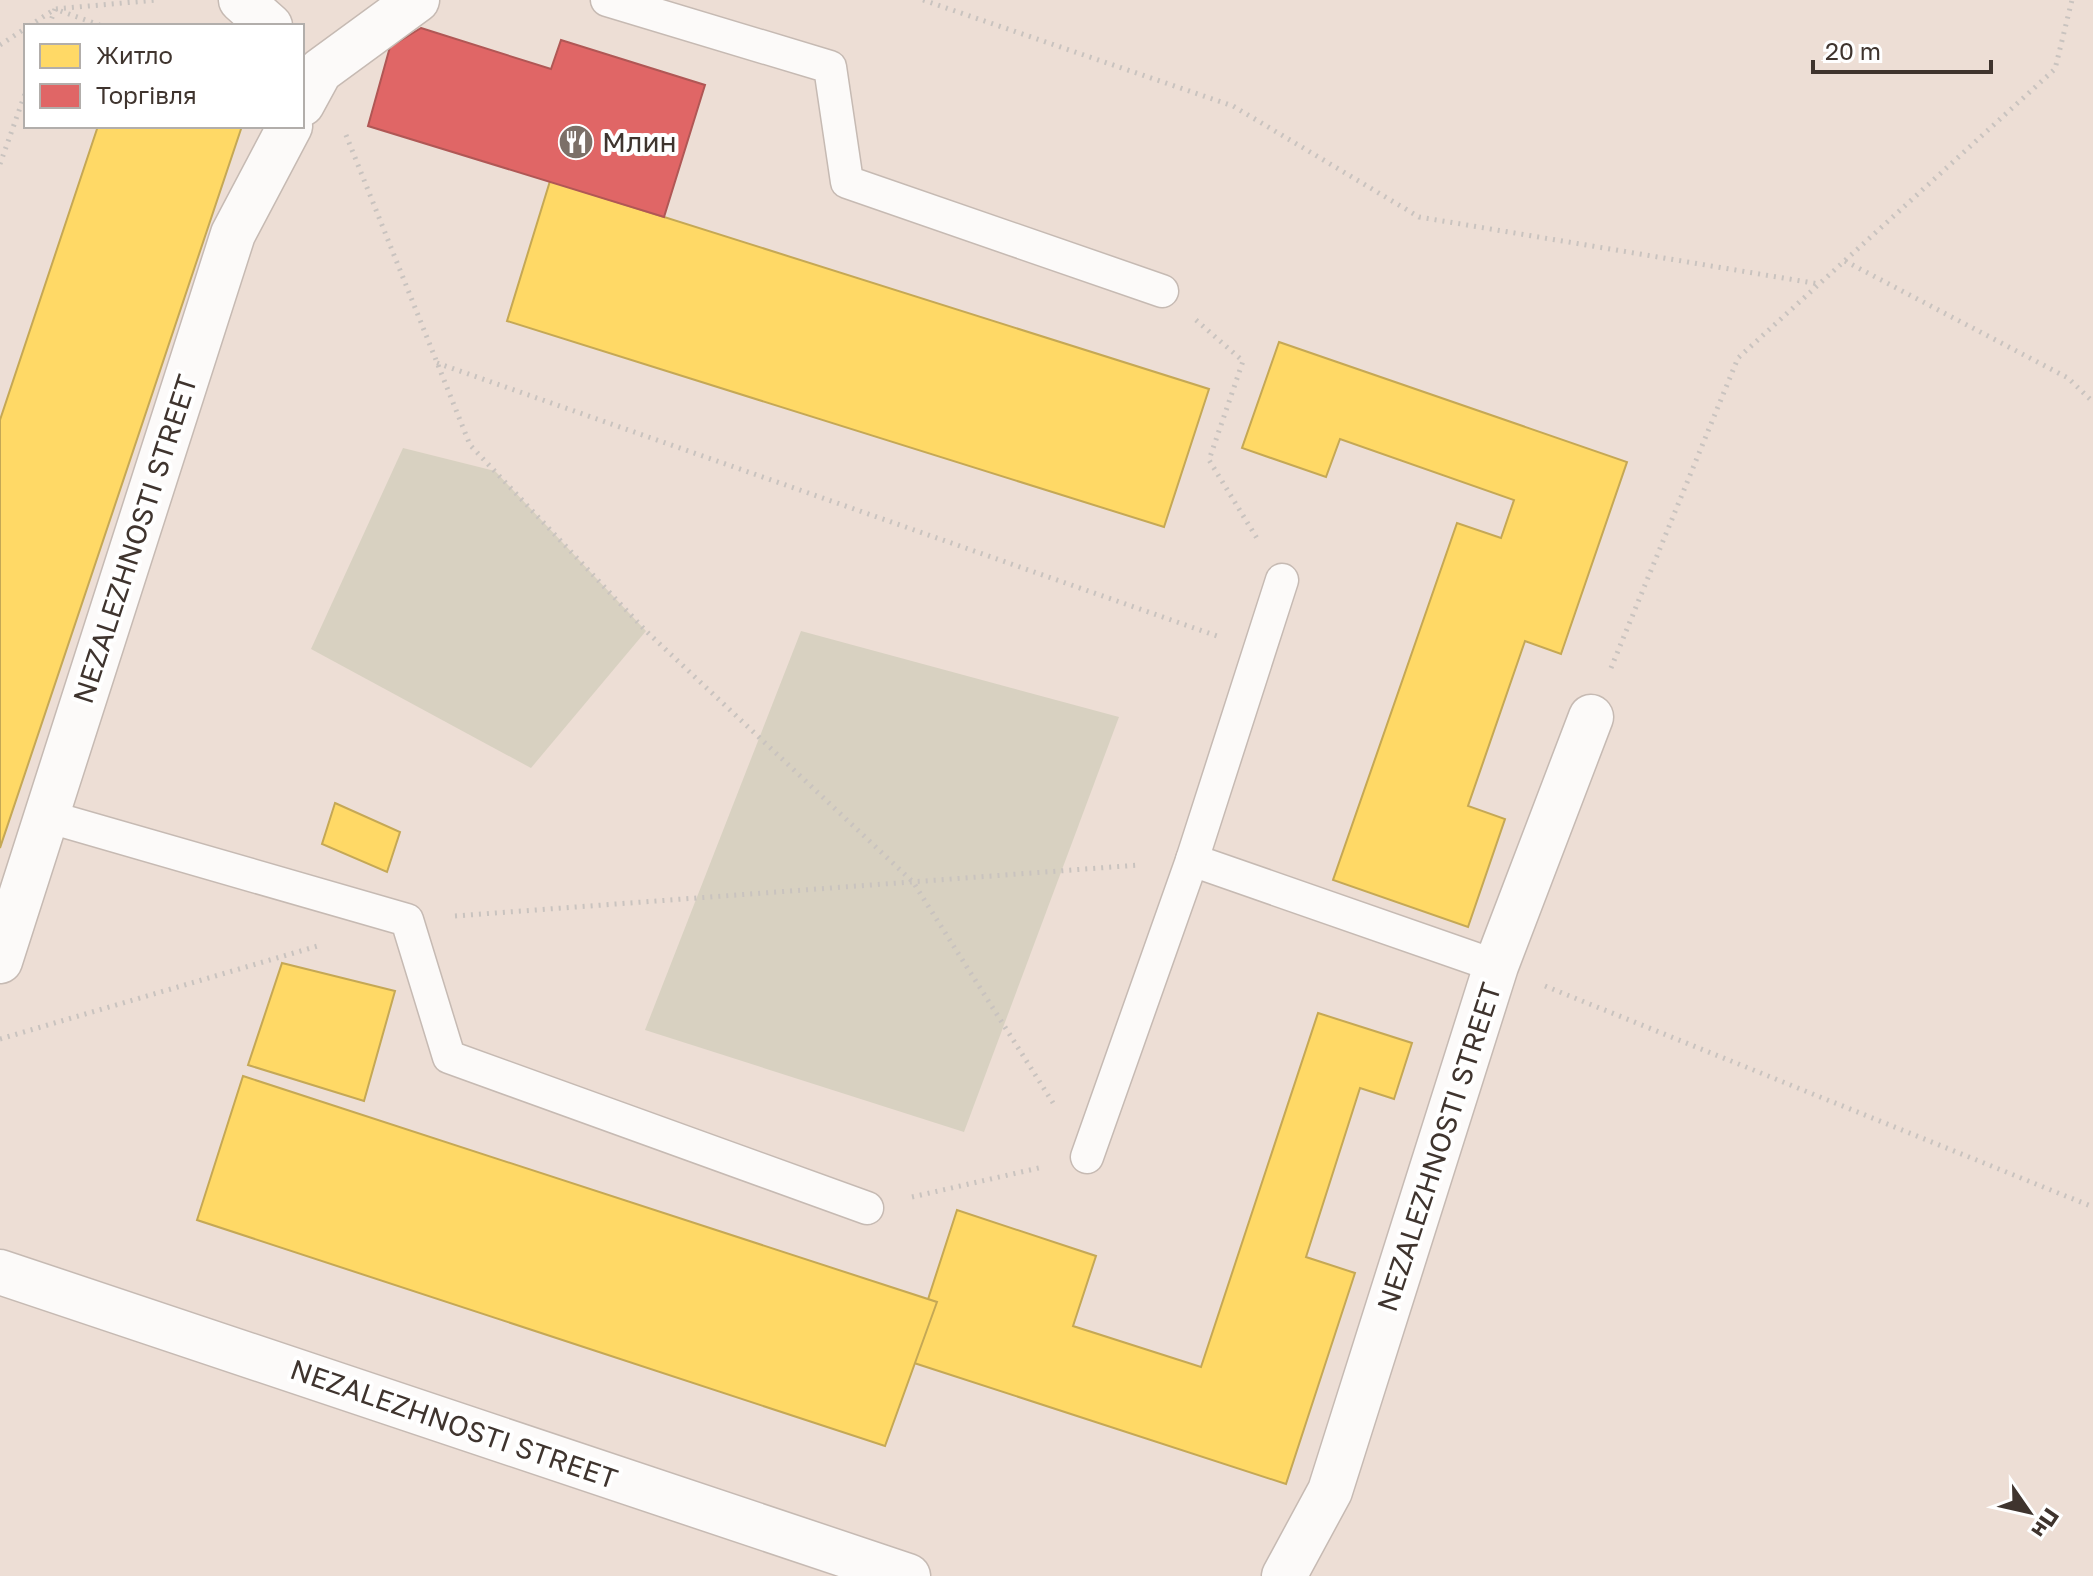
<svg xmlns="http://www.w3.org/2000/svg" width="2093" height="1576" viewBox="0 0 2093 1576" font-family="'Golos Text',sans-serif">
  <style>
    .green { fill: #d8d1c1 }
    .homes { fill: #ffd966; stroke: #c5a855; stroke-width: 2 }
    .shops { fill: #e06666; stroke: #b05755; stroke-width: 2 }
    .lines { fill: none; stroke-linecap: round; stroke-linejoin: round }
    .lane-casing { stroke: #c6bab3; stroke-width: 35 }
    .street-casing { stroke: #c6bab3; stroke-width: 47 }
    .path { stroke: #c9c3bf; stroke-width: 5; stroke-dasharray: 2 6; stroke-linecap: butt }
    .lane { stroke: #fcfaf9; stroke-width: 32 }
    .street { stroke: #fcfaf9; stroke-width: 44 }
    .labels { text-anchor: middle; stroke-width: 8; stroke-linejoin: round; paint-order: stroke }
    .poi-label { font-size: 28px; fill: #3f342e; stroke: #fff; text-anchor: start }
    .street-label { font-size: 28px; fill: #3f342e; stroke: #fff }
  </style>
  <rect width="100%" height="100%" fill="#edded5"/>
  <g class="green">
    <path d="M403,448L495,471L646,631L531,768L311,649Z"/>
    <path d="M801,631L1119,717L964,1132L645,1030Z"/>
  </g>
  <g class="homes">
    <path d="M98,126H242L0,848V420Z"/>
    <path d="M550,181L1209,389L1164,527L507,321Z"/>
    <path d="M1279,342L1627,462L1561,654L1525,641L1468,806L1505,819L1468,927L1333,880L1457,523L1501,538L1514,500L1340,439L1326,477L1242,448Z"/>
    <path d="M335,803L400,832L387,872L322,844Z"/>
    <path d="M282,963L395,991L364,1101L248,1065Z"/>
    <path d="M1318,1013L1412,1043L1394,1099L1360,1088L1306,1257L1355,1273L1286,1484L908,1361L957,1210L1096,1256L1073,1326L1201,1367Z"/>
    <path d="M243,1076L937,1302L885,1446L197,1220Z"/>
  </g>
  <path class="shops" d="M421,28L551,69L561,40L705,85L664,217L368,126L390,47Z"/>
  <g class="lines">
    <defs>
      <g id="lane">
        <path d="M607,0L830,67L847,182L1162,291"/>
        <path d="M46,816L407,920L449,1057L867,1208"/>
        <path d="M1192,860L1496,966"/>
        <path d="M1087,1157L1192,860L1282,580"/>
      </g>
      <g id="street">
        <path d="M241,0L270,26"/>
        <path d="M302,104L320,71L417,0"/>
        <path d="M0,961L233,234L290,126"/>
        <path d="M0,1272L908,1576"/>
        <path d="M1284,1576L1330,1491L1496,966L1591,717"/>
      </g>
    </defs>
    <use href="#lane" class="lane-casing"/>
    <use href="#street" class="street-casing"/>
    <g class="path">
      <path d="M923,0L1233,106L1419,217L1819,284"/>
      <path d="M29,26L55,9L157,0"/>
      <path d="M49,26L55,9L102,26"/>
      <path d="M0,45L26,28"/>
      <path d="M346,135L470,445L646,631L913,882L1055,1106"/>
      <path d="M0,164L26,91"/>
      <path d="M1845,261L2068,378L2093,402"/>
      <path d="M1196,320L1243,361L1209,460L1258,540"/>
      <path d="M437,363L1217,636"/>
      <path d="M1611,668L1738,358L2055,69L2072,0"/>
      <path d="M455,916L1139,865"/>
      <path d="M1545,986L2093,1207"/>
      <path d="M0,1039L321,945"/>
      <path d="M912,1197L1043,1167"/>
    </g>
    <use href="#lane" class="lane"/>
    <use href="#street" class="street"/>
  </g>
  <defs>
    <symbol id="restaurant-disc" viewBox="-11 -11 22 22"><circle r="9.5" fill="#7c7068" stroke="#fff"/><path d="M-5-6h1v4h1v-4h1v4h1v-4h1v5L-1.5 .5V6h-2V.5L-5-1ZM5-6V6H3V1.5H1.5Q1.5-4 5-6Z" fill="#fff"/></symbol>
  </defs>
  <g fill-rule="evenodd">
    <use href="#restaurant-disc" x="556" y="122" width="40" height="40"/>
  </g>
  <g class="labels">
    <g class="poi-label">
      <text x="602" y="152">Млин</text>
    </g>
    <g class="street-label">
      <text transform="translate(135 539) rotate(-72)" y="10">NEZALEZHNOSTI STREET</text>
      <text transform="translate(1439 1147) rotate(-72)" y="10">NEZALEZHNOSTI STREET</text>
      <text transform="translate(454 1424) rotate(19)" y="10">NEZALEZHNOSTI STREET</text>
    </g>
  </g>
  <rect x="24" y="24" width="280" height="104" fill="#ffffff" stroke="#b2aeab" stroke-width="2"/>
  <rect x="40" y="44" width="40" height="24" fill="#ffd966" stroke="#b2aeab" stroke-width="2"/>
  <text x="96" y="64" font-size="24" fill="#3f342e">Житло</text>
  <rect x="40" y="84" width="40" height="24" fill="#e06666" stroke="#b2aeab" stroke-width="2"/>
  <text x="96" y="104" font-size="24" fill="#3f342e">Торгівля</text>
  <g transform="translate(2029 1512) rotate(124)" stroke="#ffffff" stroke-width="6" paint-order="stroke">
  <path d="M0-6L14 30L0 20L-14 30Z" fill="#3f342e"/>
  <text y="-12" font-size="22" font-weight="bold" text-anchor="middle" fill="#3f342e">Пн</text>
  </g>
  <path d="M1813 60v12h178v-12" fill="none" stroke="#3f342e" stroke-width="4"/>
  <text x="1825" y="60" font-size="24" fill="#3f342e" stroke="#ffffff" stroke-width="6" paint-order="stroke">20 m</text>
</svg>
